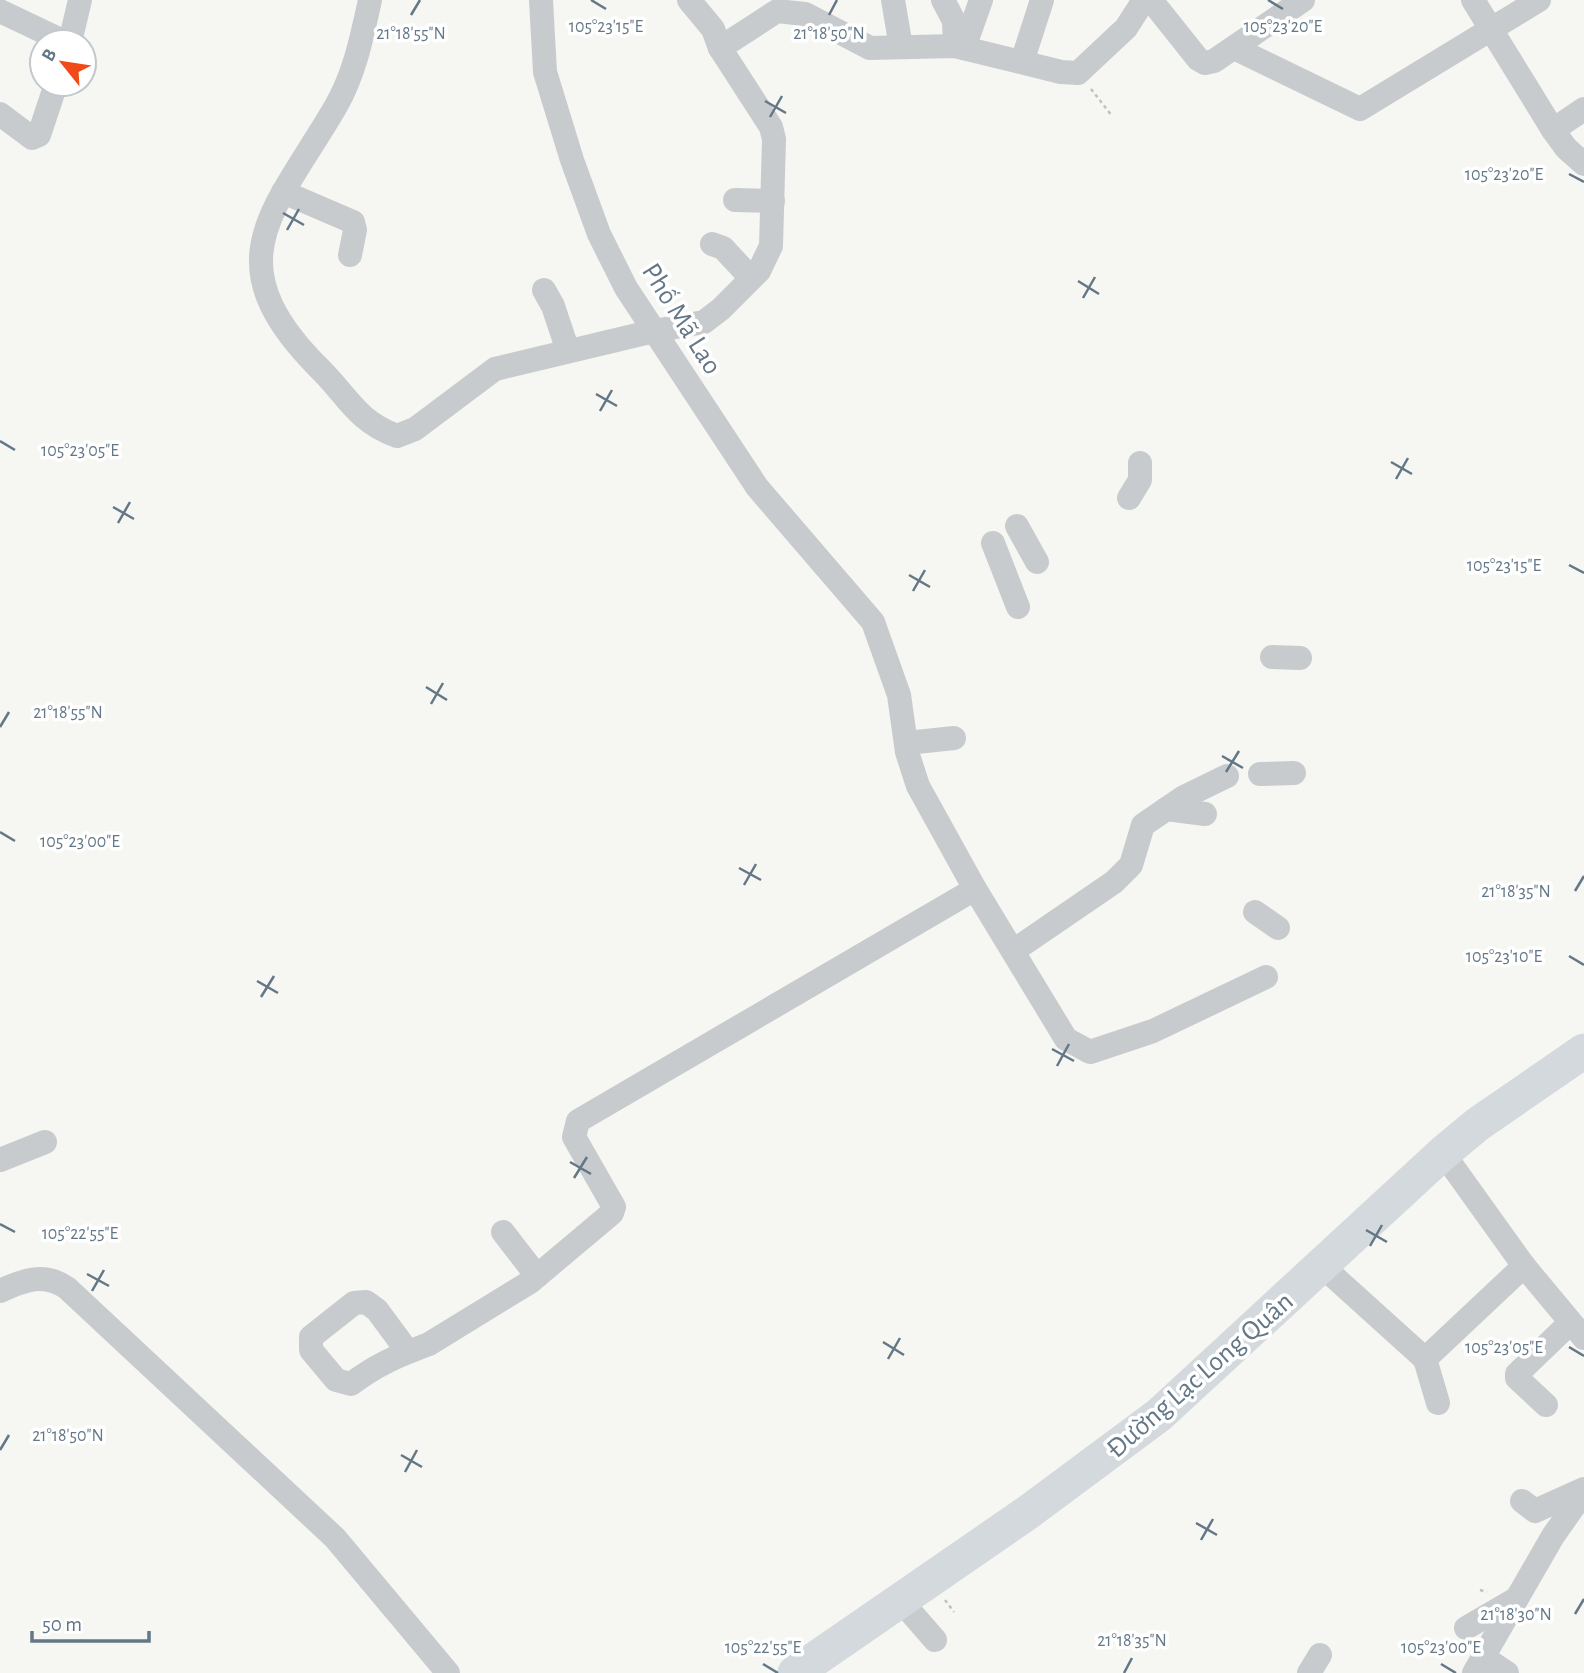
<svg xmlns="http://www.w3.org/2000/svg" width="1584" height="1673" viewBox="0 0 1584 1673" font-family="'Alegreya Sans',sans-serif">
  <style>
    .lines { fill: none; stroke-linecap: round; stroke-linejoin: round }
    .path { stroke: #bfc1c3; stroke-width: 2.5; stroke-dasharray: 3.5 3.5; stroke-linecap: butt }
    .minor { stroke: #c8cbce; stroke-width: 24 }
    .highway { stroke: #d4d9dd; stroke-width: 35 }
    .ticks { fill: none; stroke: #637786; stroke-width: 2.5 }
    .labels { text-anchor: middle; stroke-width: 7; stroke-linejoin: round; paint-order: stroke }
    .street-label { font-size: 28px; fill: #637786; stroke: #fff }
    .ticks-label { font-size: 18px; text-anchor: middle; fill: #637786; stroke: #fff; stroke-width: 7; stroke-linejoin: round; paint-order: stroke }
  </style>
  <rect width="100%" height="100%" fill="#f6f6f2"/>
  <g class="lines">
    <g class="path">
      <path d="M1091,89L1112,116"/>
      <path d="M1480,1590L1487,1592"/>
      <path d="M945,1600L954,1612"/>
    </g>
    <g class="minor">
      <path d="M370,0C362,36 355,73 336,106C275,211 212,260 318,367C348,396 355,420 397,436L415,429L495,369L654,331L704,322L721,309L759,271L771,246L774,139L771,127L720,48L777,11L805,14L870,48L955,46L1061,72L1078,73L1126,28L1144,0"/>
      <path d="M541,0L545,72L572,160L599,234L626,288L757,487L873,622L899,695L907,752L918,786L975,889L1066,1039L1090,1052L1153,1031L1266,977"/>
      <path d="M689,0L713,29L720,48"/>
      <path d="M893,0L901,47"/>
      <path d="M943,0L954,21L955,46"/>
      <path d="M1151,0L1198,59L1205,63L1214,61L1303,0"/>
      <path d="M1473,0L1553,130L1566,148L1584,164"/>
      <path d="M0,11L65,42"/>
      <path d="M70,42L80,0"/>
      <path d="M964,48L981,0"/>
      <path d="M1234,48L1360,109L1539,0"/>
      <path d="M1022,62L1042,0"/>
      <path d="M0,114L32,138L39,135L56,84"/>
      <path d="M1553,130L1584,109"/>
      <path d="M283,192L353,222L355,230L350,255"/>
      <path d="M735,200L773,201"/>
      <path d="M712,244L723,248L751,278"/>
      <path d="M544,290L553,306L568,351"/>
      <path d="M1129,498L1140,480V463"/>
      <path d="M1017,526L1037,562"/>
      <path d="M993,543L1018,607"/>
      <path d="M1272,657L1300,658"/>
      <path d="M907,743L954,738"/>
      <path d="M1260,774L1294,773"/>
      <path d="M1166,809L1205,814"/>
      <path d="M1255,912L1278,928"/>
      <path d="M1013,951L1114,882L1131,865L1143,825L1184,797L1227,776"/>
      <path d="M1443,1153L1524,1266L1584,1338"/>
      <path d="M0,1160L45,1142"/>
      <path d="M503,1232L537,1276"/>
      <path d="M1321,1265L1425,1359L1524,1266"/>
      <path d="M0,1291C24,1280 44,1272 67,1288L335,1538L448,1673"/>
      <path d="M408,1352L377,1310L366,1302L354,1303L311,1337V1350L336,1380L351,1384C379,1363 398,1356 429,1344L530,1282L612,1213L614,1207L574,1137L578,1121L975,889"/>
      <path d="M1425,1359L1438,1403"/>
      <path d="M1546,1405L1517,1378V1374L1570,1323"/>
      <path d="M1522,1501L1535,1511L1584,1489"/>
      <path d="M901,1601L935,1640"/>
      <path d="M1466,1628L1514,1600"/>
      <path d="M1483,1657L1507,1673"/>
      <path d="M1309,1673L1320,1655"/>
      <path d="M1474,1673L1553,1536L1584,1492"/>
    </g>
    <path class="highway" d="M795,1673L1027,1513L1159,1415L1443,1153L1478,1124L1584,1051"/>
  </g>
  <path class="ticks" d="M591,0L606,9M1268,0L1283,9M411,15L420,0M829,15L837,0M765,101L786,113M770,117L782,96M1569,174L1584,182M283,213L304,225M287,230L299,209M1078,281L1099,294M1083,298L1095,277M596,394L617,406M600,411L612,390M0,441L15,450M1391,462L1412,474M1396,479L1408,458M113,507L134,519M118,523L130,502M1569,565L1584,573M909,575L930,587M913,591L925,570M426,687L447,700M431,704L443,683M0,727L9,712M1222,756L1243,768M1226,772L1239,751M0,832L15,841M739,868L761,880M744,885L756,864M1575,891L1584,876M1569,956L1584,965M257,981L278,993M261,997L274,976M1052,1049L1074,1061M1057,1066L1069,1044M570,1162L591,1174M574,1178L587,1157M0,1224L15,1232M1366,1230L1387,1242M1370,1246L1382,1225M87,1274L109,1286M92,1291L104,1270M883,1342L904,1355M1569,1347L1584,1356M888,1359L900,1338M0,1450L9,1435M401,1455L422,1467M405,1472L417,1450M1196,1523L1217,1535M1201,1540L1213,1519M1575,1614L1584,1599M763,1664L778,1673M1441,1664L1456,1673M1124,1673L1132,1658"/>
  <g class="labels">
    <g class="street-label">
      <text transform="translate(683 318) rotate(58)" y="10">Phố Mã Lao</text>
      <text transform="translate(1199 1374) rotate(-41)" y="10">Đường Lạc Long Quân</text>
    </g>
  </g>
  <g class="ticks-label">
    <text x="606" y="32">105°23'15"E</text>
    <text x="1283" y="32">105°23'20"E</text>
    <text x="829" y="39">21°18'50"N</text>
    <text x="411" y="39">21°18'55"N</text>
    <text x="1504" y="180">105°23'20"E</text>
    <text x="80" y="456">105°23'05"E</text>
    <text x="1504" y="571">105°23'15"E</text>
    <text x="68" y="718">21°18'55"N</text>
    <text x="80" y="847">105°23'00"E</text>
    <text x="1516" y="897">21°18'35"N</text>
    <text x="1504" y="962">105°23'10"E</text>
    <text x="80" y="1239">105°22'55"E</text>
    <text x="1504" y="1353">105°23'05"E</text>
    <text x="68" y="1441">21°18'50"N</text>
    <text x="1516" y="1620">21°18'30"N</text>
    <text x="1132" y="1646">21°18'35"N</text>
    <text x="763" y="1653">105°22'55"E</text>
    <text x="1441" y="1653">105°23'00"E</text>
  </g>
  <g transform="translate(63 63) rotate(300)"><circle r="33" fill="#ffffff" stroke="#c1c9cf" stroke-width="2"/>
  <path d="M0-5L12 26L0 18L-12 26Z" fill="#f04a19"/>
  <text y="-10" font-size="19" font-weight="bold" text-anchor="middle" fill="#637786">B</text>
  </g>
  <path d="M32 1631v10h117v-10" fill="none" stroke="#637786" stroke-width="3.5"/>
  <text x="42" y="1631" font-size="21" fill="#637786" stroke="#ffffff" stroke-width="5" paint-order="stroke">50 m</text>
</svg>
